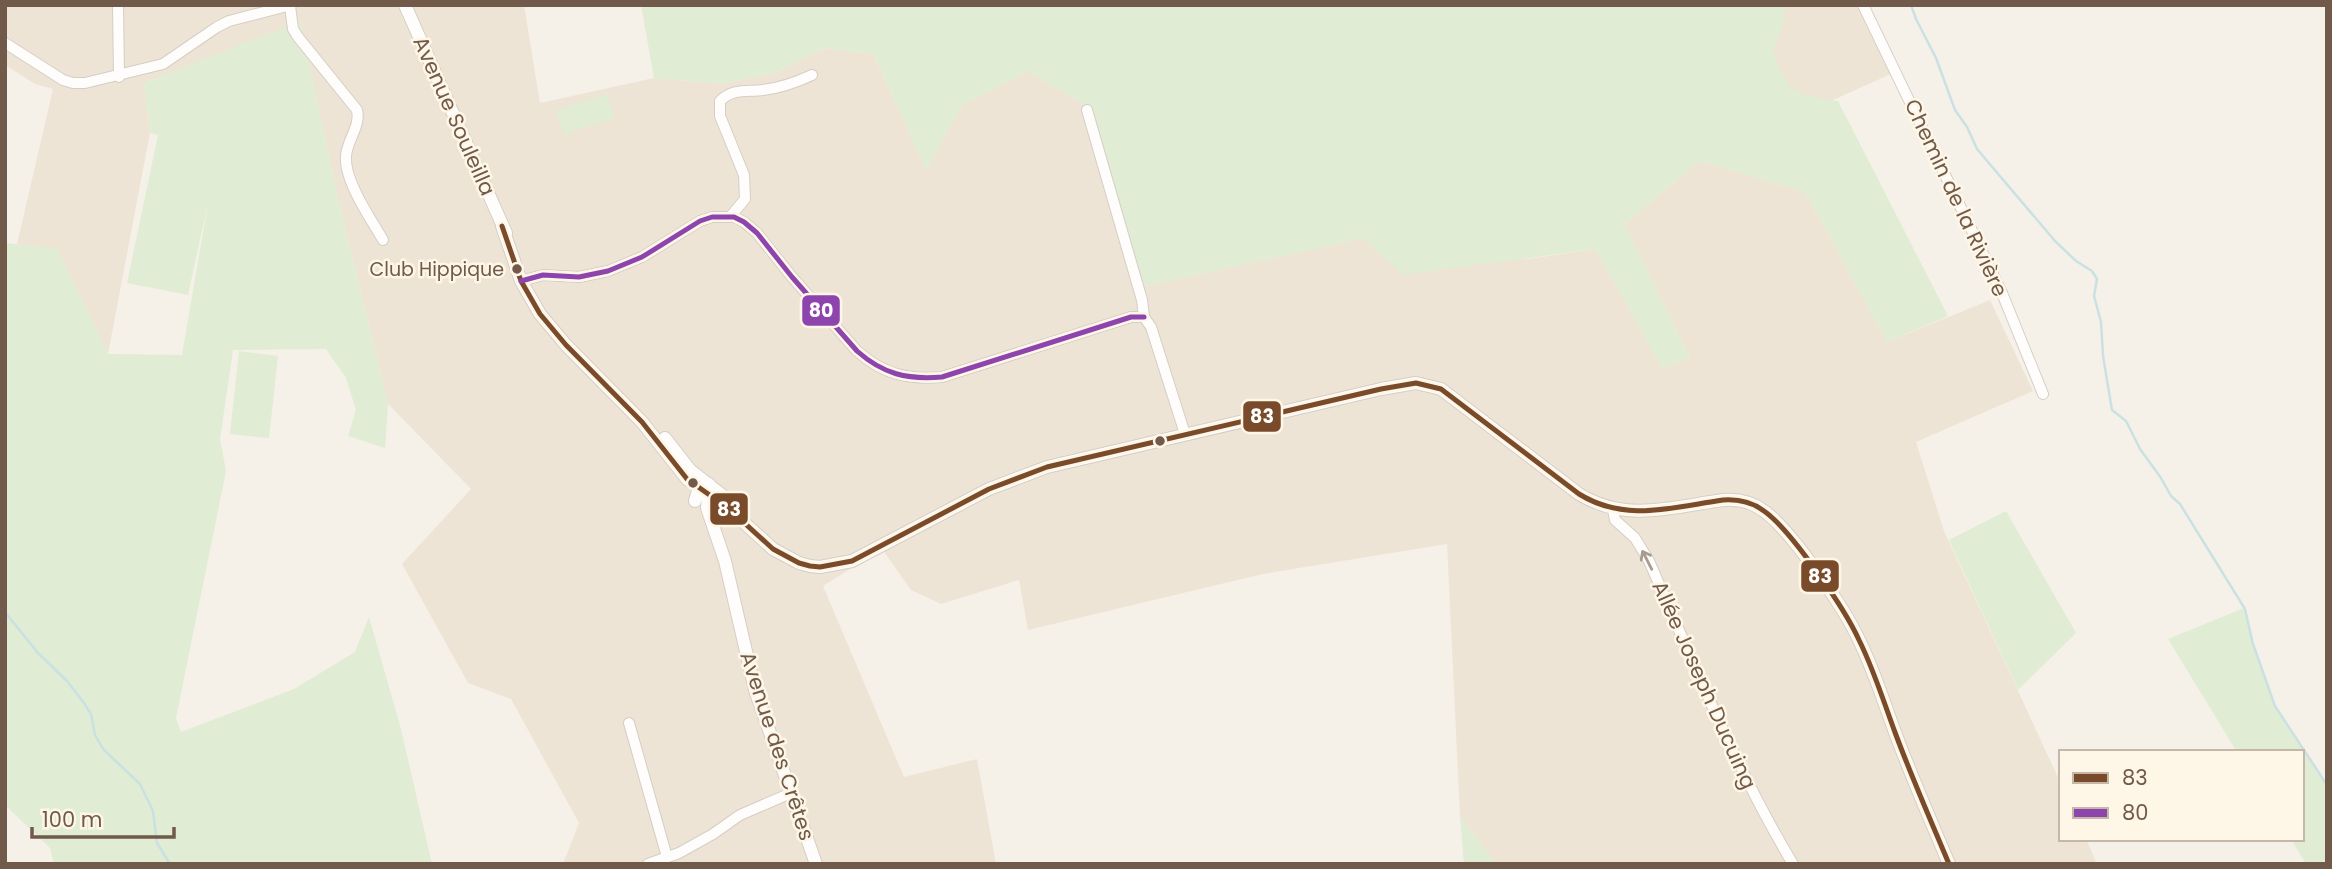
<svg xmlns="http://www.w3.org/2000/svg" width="2332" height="869" viewBox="0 0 2332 869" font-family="Poppins,sans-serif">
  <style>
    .residential { fill: #eee4d5 }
    .green { fill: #e0ecd3 }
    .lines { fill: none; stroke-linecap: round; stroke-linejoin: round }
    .stream { stroke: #cae1e4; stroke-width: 2.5 }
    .minor-casing { stroke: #d4cec6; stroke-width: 12 }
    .tertiary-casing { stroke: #d4cec6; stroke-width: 14 }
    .minor { stroke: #fefdfc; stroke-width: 10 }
    .tertiary { stroke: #fefdfc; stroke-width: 12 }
    .bus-1-casing { stroke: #fef6e7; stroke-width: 10 }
    .bus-2-casing { stroke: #fef6e7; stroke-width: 10 }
    .bus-1 { stroke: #7a4b2a; stroke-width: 5 }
    .bus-2 { stroke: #8e44ad; stroke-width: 5 }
    .oneway { stroke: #a99b91 }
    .bus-dot { fill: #715a4a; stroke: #fef6e7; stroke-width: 2.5 }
    .labels { text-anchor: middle; stroke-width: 5; stroke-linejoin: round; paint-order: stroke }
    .bus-label { font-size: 19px; fill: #715a4a; stroke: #fef6e7; text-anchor: end }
    .street-label { font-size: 21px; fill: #715a4a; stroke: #fef6e7 }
    .line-badge { stroke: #fef6e7; stroke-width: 2.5 }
    .badge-label { font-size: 19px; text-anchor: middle; font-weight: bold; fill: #fff }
  </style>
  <rect width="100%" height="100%" fill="#f5f1e8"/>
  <g class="residential">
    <path d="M5,5H524L540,103L654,78L722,84L774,73L825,48L873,54L926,169L962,105L1028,71L1089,108L1141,287L1363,238L1528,259L1596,249L1662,368L1690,358L1624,224L1700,161L1805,192L1887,342L1990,300L2033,391L1916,442L1944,531L2061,784V839H2086L2097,864H1496L1460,816L1447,544L1263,574L1028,630L1019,580L941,604L911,590L882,549L823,586L904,777L977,759L996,864H563L579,823L511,699L468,683L402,564L471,489L388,404L338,198L300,22L144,83L150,133L108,354L57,249L17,244L53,89L35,84L5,65Z"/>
    <path d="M1718,5H1860L1893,73L1760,133Z"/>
  </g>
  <g class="green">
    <path d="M641,5H1786L1782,27L1773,51C1788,95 1794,94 1838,101L1948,316L1887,342L1805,192L1700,161L1624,224L1690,358L1662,368L1596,249L1403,275L1363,238L1141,287L1089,108L1028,71L962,105L926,169L873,54L825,48L774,73L722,84L654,78Z"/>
    <path d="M300,21L338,198L388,404L385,448L348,436L356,410L346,378L326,349L233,350L220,439L226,471L176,718L181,732L294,689L355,652L369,617L401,729L432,864H54L50,848L5,805V243L57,248L108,354L182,355L208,203L188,295L127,283L158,135L150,133L144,83Z"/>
    <path d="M607,94L615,118L564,134L556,110Z"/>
    <path d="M239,351L278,356L269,438L230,434Z"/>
    <path d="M2006,511L2076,633L2018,690L1949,540Z"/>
    <path d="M2244,608L2253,644L2275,706L2327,785V864H2306L2291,839H2302V752H2237L2168,639Z"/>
    <path d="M1460,816L1496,864H1464Z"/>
  </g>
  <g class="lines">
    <g class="stream">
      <path d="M1911,5L1916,19L1936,58L1955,110L1967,127L1977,149L2055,241L2076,261L2092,271L2097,279L2094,296L2101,322L2103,356L2112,410L2126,421L2140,449L2161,478L2171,496L2180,504L2245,609L2253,644L2275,706L2327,785"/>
      <path d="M5,612L38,653L67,681L84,703L91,714L95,735L103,749L140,784L153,811L157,843L170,864"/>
    </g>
    <defs>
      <g id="minor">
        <path d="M118,5L119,77"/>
        <path d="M1863,5L2002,293L2043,394"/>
        <path d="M290,6L293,29L298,37L357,110C361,126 347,140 346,156C344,181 371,219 383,240"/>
        <path d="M5,43L63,80L73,83H85L163,64L217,27L229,21L291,5"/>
        <path d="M1087,110L1142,300L1144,317L1151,327L1185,434"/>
        <path d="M730,217L745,199L744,175L720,116V101C733,88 746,92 763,90C780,88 797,82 812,75"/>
        <path d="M521,281L543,275L579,277L608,271L642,257L700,221L712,217H734L744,222L757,233L792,277L857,351C883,374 907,380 942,377L1131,317H1144"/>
        <path d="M1613,510L1615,520L1635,538L1649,561C1694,663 1735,768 1793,864"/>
        <path d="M629,723L667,857"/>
        <path d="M648,864L679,853L713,834L740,815L791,793"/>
      </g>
      <g id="tertiary">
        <path d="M405,5L506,233"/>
        <path d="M502,226L521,281L540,314L566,345L642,422L687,479L728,508L773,549L799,563L810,566L820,567L852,561L989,489L1047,467L1381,389L1416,383L1441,389L1579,494C1626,523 1673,507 1723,500C1738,499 1752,502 1764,511C1791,530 1845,609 1859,640C1874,670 1884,703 1896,735C1912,778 1931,821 1949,864"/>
        <path d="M665,438L690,470L732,503"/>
        <path d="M695,501L699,487L709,484L707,508L725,561L755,690L816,864"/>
      </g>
    </defs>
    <use href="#minor" class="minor-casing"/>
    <use href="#tertiary" class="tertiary-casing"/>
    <use href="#minor" class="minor"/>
    <use href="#tertiary" class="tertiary"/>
    <defs>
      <path id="bus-1" d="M502,226L521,281L540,314L566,345L642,422L687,479L728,508L773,549L799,563L810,566L820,567L852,561L989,489L1047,467L1381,389L1416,383L1441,389L1579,494C1626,523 1673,507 1723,500C1738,499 1752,502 1764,511C1791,530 1845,609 1859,640C1874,670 1884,703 1896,735C1912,778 1931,821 1949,864"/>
      <path id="bus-2" d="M521,281L543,275L579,277L608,271L642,257L700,221L712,217H734L744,222L757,233L792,277L857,351C883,374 907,380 942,377L1131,317H1144"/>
    </defs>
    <use href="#bus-1" class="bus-1-casing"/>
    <use href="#bus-2" class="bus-2-casing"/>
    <use href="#bus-1" class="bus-1"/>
    <use href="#bus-2" class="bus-2"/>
  </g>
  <defs><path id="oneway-shaft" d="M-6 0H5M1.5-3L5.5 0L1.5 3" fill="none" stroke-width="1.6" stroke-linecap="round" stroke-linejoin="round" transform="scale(1.75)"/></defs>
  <use class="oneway" href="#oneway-shaft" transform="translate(1647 560) rotate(-117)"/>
  <g class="bus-dot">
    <circle cx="517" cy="269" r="6"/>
    <circle cx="1160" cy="441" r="6"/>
    <circle cx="693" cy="483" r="6"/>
  </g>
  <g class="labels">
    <g class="bus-label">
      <text x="504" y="276">Club Hippique</text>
    </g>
    <g class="street-label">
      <text transform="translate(454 116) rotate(66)" y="7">Avenue Souleilla</text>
      <text transform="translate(1956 198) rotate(65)" y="7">Chemin de la Rivière</text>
      <text transform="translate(1704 685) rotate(66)" y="7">Allée Joseph Ducuing</text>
      <text transform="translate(777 746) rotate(72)" y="7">Avenue des Crêtes</text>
    </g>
  </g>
  <g class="line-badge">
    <rect x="801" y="294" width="40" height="33" rx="7" fill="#8e44ad"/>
    <rect x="1242" y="400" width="40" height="33" rx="7" fill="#7a4b2a"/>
    <rect x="709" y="492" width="40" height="34" rx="7" fill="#7a4b2a"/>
    <rect x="1800" y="559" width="40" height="34" rx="7" fill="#7a4b2a"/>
  </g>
  <g class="badge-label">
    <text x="821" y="317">80</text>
    <text x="1262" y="423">83</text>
    <text x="729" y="516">83</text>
    <text x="1820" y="583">83</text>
  </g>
  <rect width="2332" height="869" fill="none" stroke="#715a4a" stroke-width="14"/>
  <rect x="2059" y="750" width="245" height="91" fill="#fef6e7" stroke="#c6b8a8" stroke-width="2"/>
  <rect x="2073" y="773" width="35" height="10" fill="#7a4b2a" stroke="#c6b8a8" stroke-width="2"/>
  <text x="2122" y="785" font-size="21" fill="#715a4a">83</text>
  <rect x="2073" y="808" width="35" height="10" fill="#8e44ad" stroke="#c6b8a8" stroke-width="2"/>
  <text x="2122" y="820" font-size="21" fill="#715a4a">80</text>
  <path d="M32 827v10h142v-10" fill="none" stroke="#715a4a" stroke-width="3.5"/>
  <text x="42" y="827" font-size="21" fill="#715a4a" stroke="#fef6e7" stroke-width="5" paint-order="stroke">100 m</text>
</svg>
